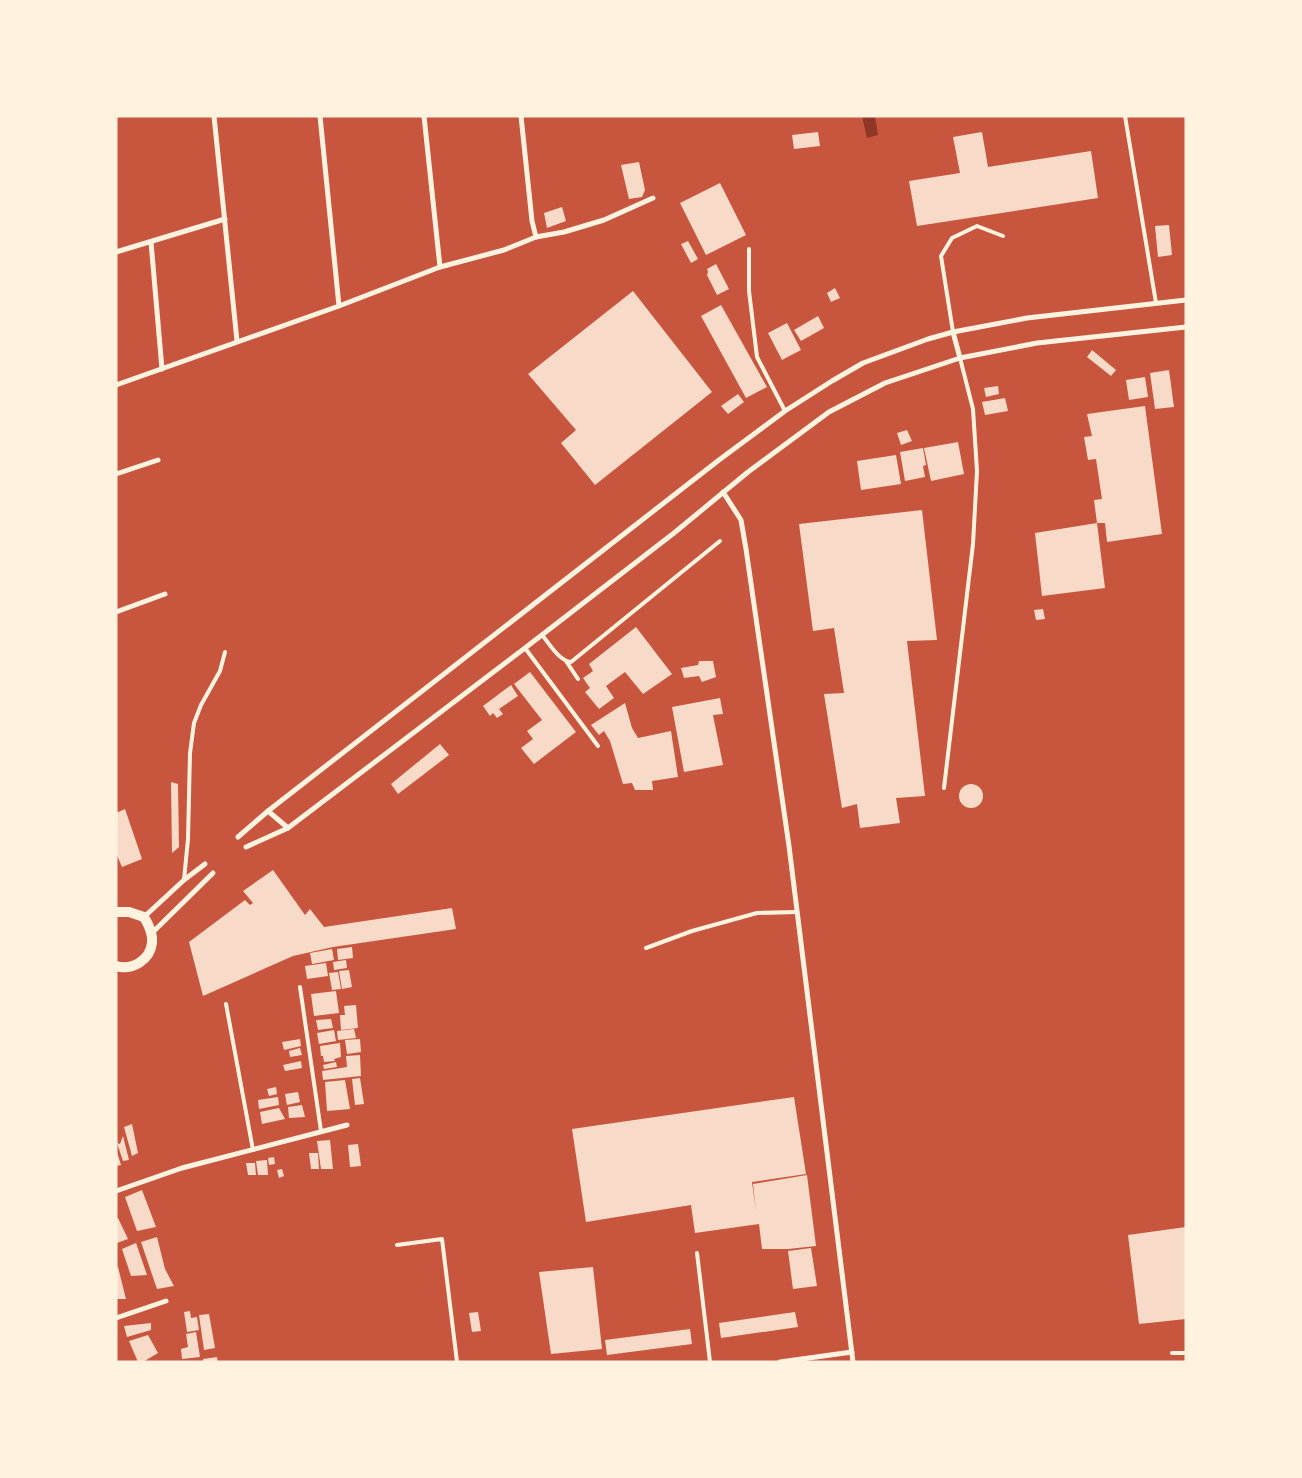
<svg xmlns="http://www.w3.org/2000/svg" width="1302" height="1478" viewBox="0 0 1302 1478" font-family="'PT Sans Narrow',sans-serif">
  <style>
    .water { fill: #8f3625 }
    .building { fill: #f7dbc8 }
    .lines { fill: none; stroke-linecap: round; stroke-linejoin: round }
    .service { stroke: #fff3e0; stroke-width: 4 }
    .minor { stroke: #fff3e0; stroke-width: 5 }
    .secondary { stroke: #fff3e0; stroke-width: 10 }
  </style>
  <rect width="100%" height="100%" fill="#c8553d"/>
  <path class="water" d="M862,116H875L878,135L867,138Z"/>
  <g class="building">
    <path d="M818,132L820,146L794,149L792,135Z"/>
    <path d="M982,132L988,167L1091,151L1098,198L917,226L909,181L960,173L953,137Z"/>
    <path d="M639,162L645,190L642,197L629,199L621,165Z"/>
    <path d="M720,183L746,235L706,255L680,203Z"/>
    <path d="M562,207L566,221L547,228L544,213Z"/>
    <path d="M1169,225L1172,255L1158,257L1155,226Z"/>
    <path d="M688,241L698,259L691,263L681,244Z"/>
    <path d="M716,264L729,289L717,295L707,275L708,272L707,269Z"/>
    <path d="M835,288L840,298L831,302L827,293Z"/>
    <path d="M633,291L712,392L595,485L561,443L576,430L528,374Z"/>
    <path d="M721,305L767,387L746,398L701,316Z"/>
    <path d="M818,316L824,328L801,341L794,330Z"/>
    <path d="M787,323L801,350L782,360L768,333Z"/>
    <path d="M1092,350L1116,370L1111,376L1087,357Z"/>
    <path d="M1169,370L1174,407L1155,409L1150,373Z"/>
    <path d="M1145,377L1148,397L1129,400L1126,380Z"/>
    <path d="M998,386L999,394L986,397L984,388Z"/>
    <path d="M738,394L744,402L728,414L721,406Z"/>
    <path d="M1005,398L1008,411L985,415L982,402Z"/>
    <path d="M1145,406L1162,534L1107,542L1105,523H1097L1094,500L1102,499L1096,459L1088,460L1084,437L1092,436L1087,414Z"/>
    <path d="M907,430L912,441L901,445L897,433Z"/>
    <path d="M958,442L964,474L931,481L924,448Z"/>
    <path d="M923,448L926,465L923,466L925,477L905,481L900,452Z"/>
    <path d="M896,455L901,484L861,490L857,461Z"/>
    <path d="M922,510L937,640L907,641L925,796L896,798L900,823L860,828L857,804L842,808L824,694L844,693L834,628L813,631L799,524Z"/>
    <path d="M1097,523L1105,588L1042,596L1035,533Z"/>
    <path d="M1043,609L1045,619L1036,620L1034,610Z"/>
    <path d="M636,627L672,674L643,694L625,672L606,686L614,698L599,709L585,692L590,688L583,678L593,671L589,664Z"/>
    <path d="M699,661H713L716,677L702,682L699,676L684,678L681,668L698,665Z"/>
    <path d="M530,672L576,732L534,764L521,748L533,739L527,731L542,720L514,684Z"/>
    <path d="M511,685L518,696L499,709L503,714L497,718L493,713L490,716L483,706Z"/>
    <path d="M720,698L723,714L713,715L723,765L684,772L672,707Z"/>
    <path d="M625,703L632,728L638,738L671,731L678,777L652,781L653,790H635L632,783L623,784L610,741L604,731L599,735L591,725Z"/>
    <path d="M440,744L449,755L398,794L391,784Z"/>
    <path d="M171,782L178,784L179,847L172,853Z"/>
    <circle cx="971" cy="796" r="12"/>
    <path d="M125,809L142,859L122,867L116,853V813Z"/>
    <path d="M273,870L305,915L310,909L324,927L452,908L456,929L333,947L293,956L203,996L189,942L245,900L250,905L253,903L243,891Z"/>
    <path d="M352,947L353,958L338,960L337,949Z"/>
    <path d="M332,949L334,960L312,964L310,953Z"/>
    <path d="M346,960L347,968L334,970L333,962Z"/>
    <path d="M326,963L328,976L307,979L305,966Z"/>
    <path d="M349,970L352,987L342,989L339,971Z"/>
    <path d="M338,972L341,989L332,990L329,973Z"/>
    <path d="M336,991L339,1013L314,1016L311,994Z"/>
    <path d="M356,1005L358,1028L341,1030L340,1015H345L344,1006Z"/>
    <path d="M331,1019L333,1028L318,1030L316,1020Z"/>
    <path d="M354,1029L356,1038L338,1040L337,1031Z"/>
    <path d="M334,1030L336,1041L319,1044L317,1033Z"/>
    <path d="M300,1039L301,1046L284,1050L282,1042Z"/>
    <path d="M360,1039L361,1052L347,1054L345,1040Z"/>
    <path d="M340,1043L341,1057L334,1059L335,1061L324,1062L323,1056H321L320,1046Z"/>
    <path d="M300,1048L302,1055L290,1057L289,1051Z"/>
    <path d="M360,1055L361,1076L323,1080L322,1071L347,1067L346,1056Z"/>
    <path d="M301,1061L302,1068L285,1071L283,1065Z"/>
    <path d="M336,1062L337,1067L324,1069L323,1065Z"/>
    <path d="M360,1078L364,1104L355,1105L352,1079Z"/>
    <path d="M345,1080L350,1109L327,1111L325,1082Z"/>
    <path d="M276,1087L277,1094L269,1096L267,1089Z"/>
    <path d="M298,1092L300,1102L287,1105L285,1094Z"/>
    <path d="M278,1097L279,1105L259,1109L258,1100Z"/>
    <path d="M794,1097L806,1174L752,1182L756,1211L753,1184L807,1175L816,1246L788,1249H762L759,1224L695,1233L691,1205L586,1222L572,1129Z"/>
    <path d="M302,1105L305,1117L289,1118L288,1107Z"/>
    <path d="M279,1108L285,1119L262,1124L260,1112Z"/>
    <path d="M132,1124L138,1153L132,1156L124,1127Z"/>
    <path d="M123,1136L129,1160L123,1161L117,1143L120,1144Z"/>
    <path d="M330,1140L333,1169H321L317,1141Z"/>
    <path d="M358,1144L361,1166L350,1167L348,1145Z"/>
    <path d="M116,1149L121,1165L116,1166Z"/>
    <path d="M309,1153H318L319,1169H311Z"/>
    <path d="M274,1157L275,1164L269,1165L268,1158Z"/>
    <path d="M267,1160L268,1175H258L256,1161Z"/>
    <path d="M246,1163H255L256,1175H248Z"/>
    <path d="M282,1169L284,1176L279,1178L277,1170Z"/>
    <path d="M142,1190L156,1227L137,1231L125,1197Z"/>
    <path d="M116,1218H118L128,1239L117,1243Z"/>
    <path d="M1186,1227V1319L1139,1324L1128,1235Z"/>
    <path d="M157,1237L165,1269L174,1286L157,1289L141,1242Z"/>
    <path d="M136,1243L147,1275L131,1276L122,1249Z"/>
    <path d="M811,1248L817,1286L793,1289L788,1251Z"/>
    <path d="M118,1267L126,1299H116V1268Z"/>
    <path d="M593,1267L602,1349L551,1354L539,1272Z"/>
    <path d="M190,1311L191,1318L197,1317L199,1330L187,1332L184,1312Z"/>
    <path d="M478,1312L481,1331L472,1332L469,1313Z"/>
    <path d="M795,1312L798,1327L721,1338L719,1323Z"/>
    <path d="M209,1314L215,1348L204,1350L199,1315Z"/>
    <path d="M151,1323V1330L127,1337L124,1326Z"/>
    <path d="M690,1329L692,1344L607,1355L605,1340Z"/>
    <path d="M196,1332L200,1357L182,1359L181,1349L188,1347L186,1334Z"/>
    <path d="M148,1335L158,1353L143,1362H138L129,1341Z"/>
    <path d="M217,1357L218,1362H203V1359Z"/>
  </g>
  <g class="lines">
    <g class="service">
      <path d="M1125,116L1156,303"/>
      <path d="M749,249V291L757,357L785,411"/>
      <path d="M953,332L941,256L952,238L977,226L1003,236"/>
      <path d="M542,635C549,643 559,661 571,662L720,541"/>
      <path d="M525,648L598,746"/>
      <path d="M566,661L578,679"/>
      <path d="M944,788L973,544L977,471L973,409L960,358"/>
      <path d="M184,880L188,839L190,753L194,723L201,705L220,671L225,652"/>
      <path d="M646,948L692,931L757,913L797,912"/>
      <path d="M300,987L321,1131"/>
      <path d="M226,1004L253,1150"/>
      <path d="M397,1245L442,1239L457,1362"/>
      <path d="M697,1253L710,1362"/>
      <path d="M1172,1353H1186"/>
    </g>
    <g class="minor">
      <path d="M214,116L237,341"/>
      <path d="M320,116L339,306"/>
      <path d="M424,116L440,267"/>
      <path d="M521,116L532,221L536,237"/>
      <path d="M151,242L162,369"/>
      <path d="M116,252L225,219"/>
      <path d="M953,332L960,358"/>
      <path d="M116,385L339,306L440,267L504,250L536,237L564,232L604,220L653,198"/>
      <path d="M116,474L158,460"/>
      <path d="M723,492L741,520L746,549L789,846L853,1362"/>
      <path d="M116,612L165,594"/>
      <path d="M268,811L288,828"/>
      <path d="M238,837L268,811L719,460L785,411L832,381L863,363L928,339L953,332L1027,318L1186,300"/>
      <path d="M246,847L288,828L525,648L674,533L748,472L829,412L885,383L960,358L1037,343L1186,327"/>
      <path d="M144,917L184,880L205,864"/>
      <path d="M152,933L213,873"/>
      <path d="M116,1191L182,1168L347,1125"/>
      <path d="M116,1318L166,1301"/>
      <path d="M780,1362L852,1352"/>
    </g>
    <path class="secondary" d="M116,912H129L144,917C149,925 153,934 152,943C150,960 132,971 116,966"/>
  </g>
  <rect width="1302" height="1478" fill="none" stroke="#fff3e0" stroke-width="235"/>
</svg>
